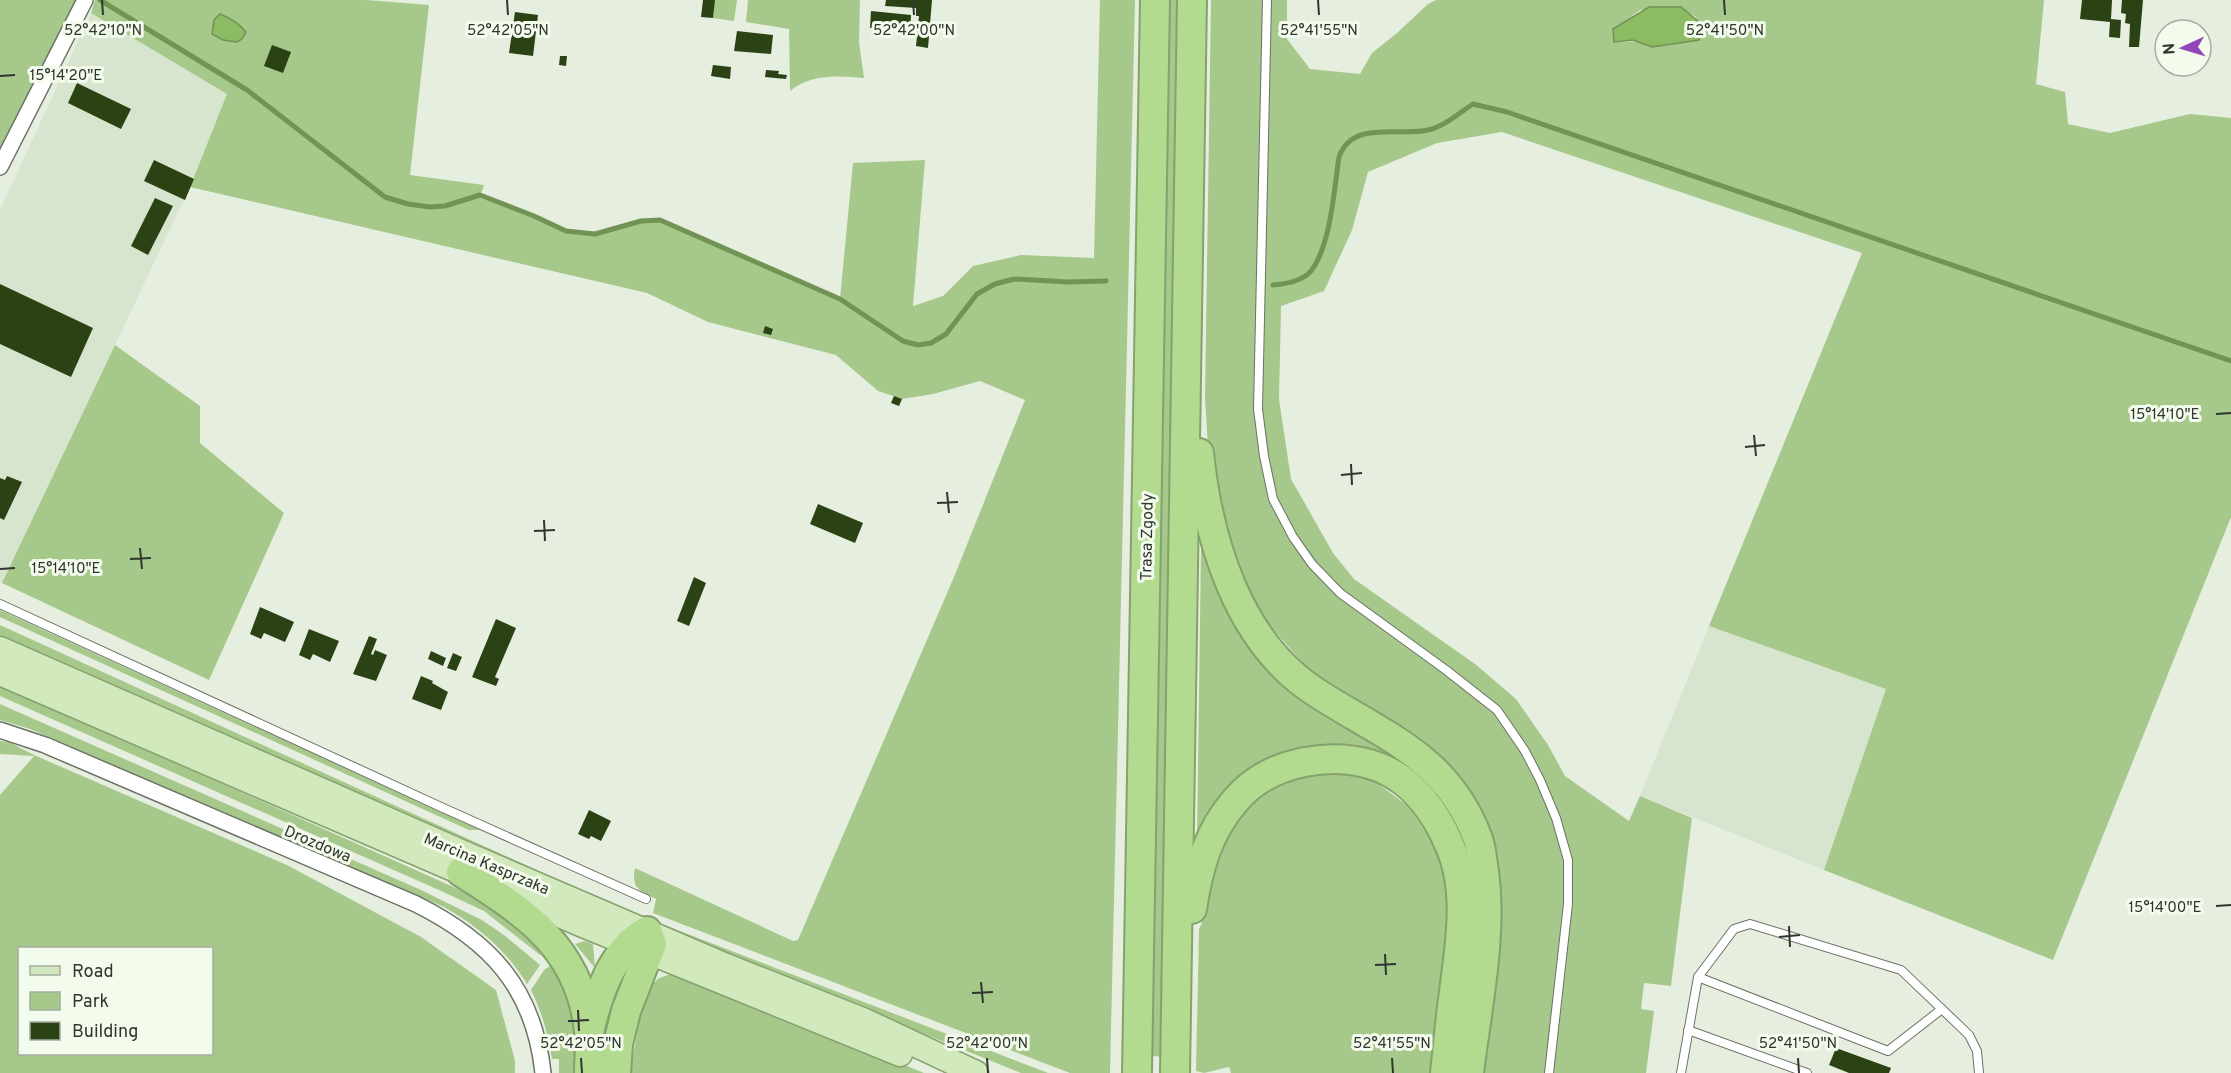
<svg xmlns="http://www.w3.org/2000/svg" width="2231" height="1073" viewBox="0 0 2231 1073" font-family="Overpass,sans-serif">
  <style>
    .built { fill: #d7e4ce }
    .green { fill: #a6c88b; fill-rule: evenodd }
    .water { fill: #8dbb64; stroke: #719354; stroke-width: 1.5 }
    .lines { fill: none; stroke-linecap: round; stroke-linejoin: round }
    .stream { stroke: #719354; stroke-width: 5 }
    .building { fill: #2b4214 }
    .service-casing { stroke: #6a7265; stroke-width: 10 }
    .minor-casing { stroke: #6a7265; stroke-width: 18 }
    .primary-casing { stroke: #85a16e; stroke-width: 27 }
    .motorway-casing { stroke: #85a16e; stroke-width: 32 }
    .service { stroke: #fff; stroke-width: 8 }
    .minor { stroke: #fff; stroke-width: 15 }
    .primary { stroke: #d1e9bc; stroke-width: 24 }
    .motorway { stroke: #b2db90; stroke-width: 28 }
    .ticks { fill: none; stroke: #31352f; stroke-width: 2 }
    .labels { text-anchor: middle; stroke-width: 6; stroke-linejoin: round; paint-order: stroke }
    .street-label { font-size: 16px; fill: #31352f; stroke: #f3fcec }
    .ticks-label { font-size: 15px; text-anchor: middle; fill: #31352f; stroke: #f3fcec; stroke-width: 6; stroke-linejoin: round; paint-order: stroke }
  </style>
  <rect width="100%" height="100%" fill="#e6efdf"/>
  <g class="built">
    <path d="M91,13L227,94L190,187L2,583L0,582V210Z"/>
    <path d="M1709,626L1886,689L1824,870L1640,796Z"/>
  </g>
  <g class="green">
    <path d="M0,0H78L0,162Z"/>
    <path d="M95,0H367L429,5L410,175L484,185L480,196L534,216L566,231L595,234L641,221L660,220L840,299L853,163L925,160L913,306L943,296L973,266L1021,255L1094,258L1100,0H1135L1110,1073H1070L653,913L656,899C640,891 631,889 635,868L793,941L798,940L954,577L1025,400L980,381L933,394L902,399L878,391L836,355L708,322L647,293L190,187L227,94L91,13Z"/>
    <path d="M714,0H737L734,21L713,18Z"/>
    <path d="M748,0H860L859,42L864,78C838,76 812,73 790,91L789,29L746,22Z"/>
    <path d="M1165,0H1183L1164,1057L1153,1056L1150,1017Z"/>
    <path d="M1211,0H1287V39L1310,69L1360,74L1372,53L1397,33L1428,4L1436,0H2044L2036,84L2065,92L2068,124L2110,133L2190,114L2231,118V517L2053,960L1824,870L1886,689L1709,626L1862,253L1502,132L1437,143L1368,172L1352,230L1324,291L1281,306L1279,399L1291,479L1333,553L1354,579L1475,664L1516,699L1548,745L1565,776L1629,821L1640,796L1692,818L1671,986L1644,983L1641,1009L1654,1011L1646,1073H1477L1471,802L1372,717L1309,670L1257,611L1227,552L1210,482L1205,397ZM1678,7L1696,17L1702,37L1695,40L1614,42L1613,30L1640,10Z"/>
    <path d="M115,345L200,406V443L284,513L209,680L2,583Z"/>
    <path d="M1201,549L1206,550L1236,626L1403,758L1454,813L1474,867L1445,813L1313,749L1197,838Z"/>
    <path d="M0,610L480,830H469L0,617Z"/>
    <path d="M0,625L600,899L458,842L0,637Z"/>
    <path d="M0,684L487,902L546,951L540,955L484,911L439,890L0,696Z"/>
    <path d="M0,704L421,890L482,920L504,935L540,965L527,984C506,950 479,927 444,907L30,729L0,720Z"/>
    <path d="M0,741L9,742L34,755L287,865L421,937L496,990L515,1061V1073H0V795L34,756L0,754ZM20,948H212V1054H20Z"/>
    <path d="M1330,767L1368,776L1416,812L1438,842L1448,885L1450,948L1434,1073H1231L1229,1067L1204,1073L1196,1071L1199,929L1202,923L1204,901L1237,814L1282,777Z"/>
    <path d="M615,906L1048,1073H1021L614,909Z"/>
    <path d="M585,941L593,944L595,968L575,944Z"/>
    <path d="M556,962L575,1005L580,1073H559V1059H552C548,1035 542,1012 531,990L544,970Z"/>
    <path d="M671,974L701,980L924,1073H630L644,992L659,978Z"/>
  </g>
  <g class="water">
    <path d="M1649,7H1681L1704,26L1699,40L1652,47L1633,40L1614,42L1613,29Z"/>
    <path d="M220,14C230,18 239,23 246,32L242,39L237,42L223,40L212,34L214,20Z"/>
  </g>
  <g class="lines">
    <g class="stream">
      <path d="M100,0L247,90L385,197L408,204L430,207L445,206L480,195L534,216L566,231L595,234L641,221L660,220L840,299L903,341L918,345L931,343L946,334L977,294L995,284L1014,279L1068,282L1106,281"/>
      <path d="M1273,285C1285,284 1303,281 1311,271C1331,245 1334,189 1339,157C1352,119 1401,137 1428,130C1445,126 1459,113 1473,104L1507,112L2231,361"/>
    </g>
  </g>
  <g class="building">
    <path d="M703,0H715L713,18L701,17Z"/>
    <path d="M886,0H932L928,48L916,46L919,16H916V8L885,6Z"/>
    <path d="M2082,0H2112L2111,19L2121,20L2120,38L2109,37L2110,22L2080,19Z"/>
    <path d="M2122,0H2143L2139,47H2129L2130,24L2125,23L2126,14L2121,13Z"/>
    <path d="M871,11L911,15L910,32L870,28Z"/>
    <path d="M515,12L538,15L533,56L509,53Z"/>
    <path d="M737,31L773,35L771,54L734,51Z"/>
    <path d="M272,45L291,52L283,73L264,66Z"/>
    <path d="M560,56H567L566,66L559,65Z"/>
    <path d="M713,65L731,67L730,79L711,76Z"/>
    <path d="M766,70L779,71L778,74L787,75L786,79L765,77Z"/>
    <path d="M77,83L131,109L121,129L68,103Z"/>
    <path d="M154,160L194,179L185,200L144,181Z"/>
    <path d="M155,198L173,206L148,255L131,246Z"/>
    <path d="M0,284L93,328L71,377L0,344Z"/>
    <path d="M765,326L773,329L771,335L763,333Z"/>
    <path d="M894,396L902,399L899,406L891,403Z"/>
    <path d="M7,476L22,482L4,520L0,518V478L5,480Z"/>
    <path d="M818,504L863,523L855,543L810,524Z"/>
    <path d="M694,577L706,583L689,626L677,621Z"/>
    <path d="M260,607L294,622L285,642L264,633L261,639L250,634Z"/>
    <path d="M496,619L516,628L495,677L499,679L496,686L472,677Z"/>
    <path d="M309,629L339,641L330,662L313,654L310,660L299,655Z"/>
    <path d="M369,636L377,639L371,654L373,655L375,650L387,655L376,681L353,674Z"/>
    <path d="M431,651L446,658L443,666L428,659Z"/>
    <path d="M453,653L462,657L456,671L447,668Z"/>
    <path d="M421,676L433,681L432,683L448,692L441,710L412,699Z"/>
    <path d="M589,810L611,821L601,841L591,836L589,839L578,834Z"/>
    <path d="M1836,1048L1891,1068L1889,1073H1849L1829,1065Z"/>
  </g>
  <g class="lines">
    <defs>
      <g id="service">
        <path d="M1267,0L1258,409L1264,456L1273,499L1293,537L1312,564L1340,593L1446,670L1497,710L1525,751L1540,780L1556,818L1568,860V904L1549,1073"/>
        <path d="M0,604L441,807L646,899"/>
        <path d="M1698,977L1888,1051L1942,1009"/>
        <path d="M1688,1030L1807,1073"/>
        <path d="M1681,1073L1698,977L1734,929L1750,924L1901,970L1969,1035L1977,1051L1979,1073"/>
      </g>
      <g id="minor">
        <path d="M0,167L85,0"/>
        <path d="M0,730L45,745L416,904C490,941 534,988 543,1073"/>
      </g>
      <g id="primary">
        <path d="M0,649L468,855L726,966L865,1021L976,1073"/>
        <path d="M0,673L583,925L900,1054"/>
      </g>
      <g id="motorway">
        <path d="M1199,453C1208,539 1237,640 1314,691C1382,736 1447,755 1478,839C1481,847 1482,857 1483,865C1494,931 1477,1006 1469,1073"/>
        <path d="M461,872C526,913 580,948 589,1031C591,1045 589,1059 589,1073"/>
        <path d="M1192,909C1198,869 1208,832 1235,801C1268,761 1334,749 1381,768C1414,782 1436,813 1449,844C1470,890 1460,943 1454,992C1450,1019 1448,1046 1445,1073"/>
        <path d="M589,1032C598,995 611,951 647,931L652,944L626,1011L618,1044L616,1073"/>
        <path d="M1137,1073L1155,0"/>
        <path d="M1175,1073L1192,0"/>
      </g>
    </defs>
    <use href="#service" class="service-casing"/>
    <use href="#minor" class="minor-casing"/>
    <use href="#primary" class="primary-casing"/>
    <use href="#motorway" class="motorway-casing"/>
    <use href="#service" class="service"/>
    <use href="#minor" class="minor"/>
    <use href="#primary" class="primary"/>
    <use href="#motorway" class="motorway"/>
  </g>
  <path class="ticks" d="M102,0L103,15M507,0L508,15M913,0L914,15M1318,0L1319,15M1724,0L1725,15M0,76L15,75M2216,414L2231,413M1754,435L1756,456M1745,447L1765,445M1351,464L1352,485M1341,475L1362,473M947,492L949,513M937,503L958,502M544,520L545,541M534,531L555,530M140,548L142,569M130,559L151,558M0,569L15,568M2216,906L2231,905M1789,926L1790,947M1779,937L1800,935M1385,954L1386,975M1375,965L1396,964M981,982L983,1003M972,993L993,992M578,1010L579,1031M568,1021L589,1020M581,1058L582,1073M987,1058L988,1073M1392,1058L1393,1073M1798,1058L1799,1073"/>
  <g class="labels">
    <g class="street-label">
      <text transform="translate(1146 537) rotate(-89)" y="6">Trasa Zgody</text>
      <text transform="translate(318 843) rotate(23)" y="6">Drozdowa</text>
      <text transform="translate(487 863) rotate(23)" y="6">Marcina Kasprzaka</text>
    </g>
  </g>
  <g class="ticks-label">
    <text x="103" y="35">52°42'10"N</text>
    <text x="508" y="35">52°42'05"N</text>
    <text x="914" y="35">52°42'00"N</text>
    <text x="1319" y="35">52°41'55"N</text>
    <text x="1725" y="35">52°41'50"N</text>
    <text x="66" y="80">15°14'20"E</text>
    <text x="2165" y="419">15°14'10"E</text>
    <text x="66" y="573">15°14'10"E</text>
    <text x="2165" y="912">15°14'00"E</text>
    <text x="581" y="1048">52°42'05"N</text>
    <text x="987" y="1048">52°42'00"N</text>
    <text x="1392" y="1048">52°41'55"N</text>
    <text x="1798" y="1048">52°41'50"N</text>
  </g>
  <rect x="18" y="947" width="195" height="108" fill="#f3fcec" stroke="#a5aca0" stroke-width="1.5"/>
  <rect x="30" y="966" width="30" height="9" fill="#d1e9bc" stroke="#a5aca0" stroke-width="1.5"/>
  <text x="72" y="977" font-size="18" fill="#31352f">Road</text>
  <rect x="30" y="992" width="30" height="18" fill="#a6c88b" stroke="#a5aca0" stroke-width="1.5"/>
  <text x="72" y="1007" font-size="18" fill="#31352f">Park</text>
  <rect x="30" y="1022" width="30" height="18" fill="#2b4214" stroke="#a5aca0" stroke-width="1.5"/>
  <text x="72" y="1037" font-size="18" fill="#31352f">Building</text>
  <g transform="translate(2183 48) rotate(266)"><circle r="28" fill="#f3fcec" stroke="#a5aca0" stroke-width="1.5"/>
  <path d="M0-4.5L10 22L0 15L-10 22Z" fill="#9147ba"/>
  <text y="-9" font-size="16" font-weight="bold" text-anchor="middle" fill="#31352f">N</text>
  </g>
</svg>
